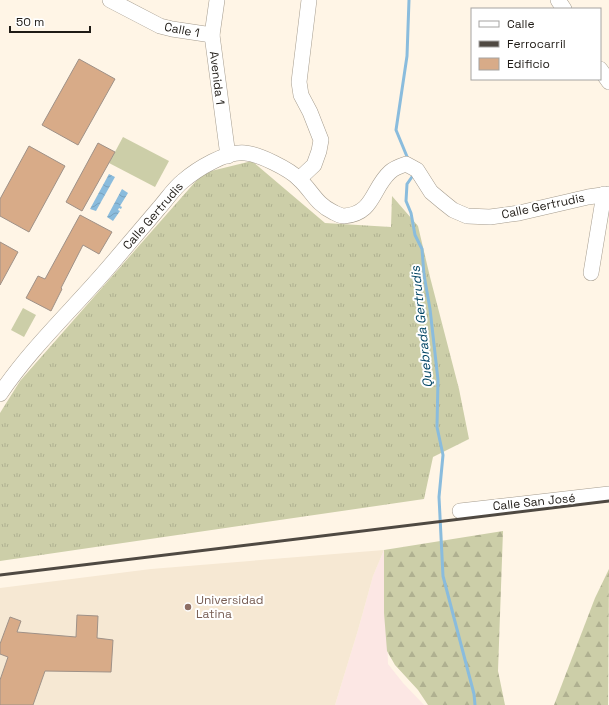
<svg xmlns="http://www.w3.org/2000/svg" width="609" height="705" viewBox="0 0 609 705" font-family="'Space Grotesk',sans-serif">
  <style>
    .commercial { fill: #fce7e4 }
    .built { fill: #f6e8d3 }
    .grass { fill: url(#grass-tufts) }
    .forest { fill: url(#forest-firs) }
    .pitch { fill: #cccea8 }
    .water { fill: url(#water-waves) }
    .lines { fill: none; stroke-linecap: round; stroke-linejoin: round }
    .stream { stroke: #8abcdd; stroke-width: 3 }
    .building { fill: #d8ab88; stroke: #9f9187 }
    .minor-casing { stroke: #a59c8e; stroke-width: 16 }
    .minor { stroke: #fff; stroke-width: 15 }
    .rail { stroke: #4f4942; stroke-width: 3 }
    .education-dot { fill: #8d6e63; stroke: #fff; stroke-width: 1.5 }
    .labels { text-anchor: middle; stroke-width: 4; stroke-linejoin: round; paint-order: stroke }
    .street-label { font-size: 12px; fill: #1f1b16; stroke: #fff }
    .education-label { font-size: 12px; fill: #785e54; stroke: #fff; text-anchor: start }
    .water-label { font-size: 13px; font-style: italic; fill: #004464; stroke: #fff }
  </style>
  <defs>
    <pattern id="grass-tufts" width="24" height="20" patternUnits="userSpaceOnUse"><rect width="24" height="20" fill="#cccea8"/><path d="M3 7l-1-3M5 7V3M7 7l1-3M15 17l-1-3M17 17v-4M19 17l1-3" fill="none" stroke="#afb090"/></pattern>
    <pattern id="forest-firs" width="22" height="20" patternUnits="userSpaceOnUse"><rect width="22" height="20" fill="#cccea8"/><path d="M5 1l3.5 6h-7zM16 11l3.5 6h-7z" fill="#afb090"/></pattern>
    <pattern id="water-waves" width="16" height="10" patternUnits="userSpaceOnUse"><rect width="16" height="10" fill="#8abcdd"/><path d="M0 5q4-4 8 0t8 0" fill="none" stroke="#77a1bd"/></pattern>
  </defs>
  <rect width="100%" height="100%" fill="#fff5e6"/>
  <path class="commercial" d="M384,550L388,664L403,683L424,705H335L358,630L373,576Z"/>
  <path class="built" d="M384,550L373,576L358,630L335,705H0V588L151,569Z"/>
  <path class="grass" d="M252,161L325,223L391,227L392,196L418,226L430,277L459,389L469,439L433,457L424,499L0,561V413L20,381L203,173Z"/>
  <g class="forest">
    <path d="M503,531L498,671L505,705H428L418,690L395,665L387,651L384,613V550Z"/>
    <path d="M609,569L608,705H554L595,598Z"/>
  </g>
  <g class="pitch">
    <path d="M123,137L169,161L155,187L109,163Z"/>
    <path d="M23,308L36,315L24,337L11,330Z"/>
  </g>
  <g class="water">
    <path d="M109,174L115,177L96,211L90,209Z"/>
    <path d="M122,189L128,193L120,206L122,207L121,209L119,208L118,210L120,211L113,221L107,217Z"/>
  </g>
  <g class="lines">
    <g class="stream">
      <path d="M408,159L396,130L407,56L409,0"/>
      <path d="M414,174L407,184L406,201L411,213L415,235L422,249L424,275L430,309L438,380L437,427L443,455L439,497L443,576L474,694L475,705"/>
    </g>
  </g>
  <g class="building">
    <path d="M79,59L115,79L78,145L42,125Z"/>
    <path d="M98,143L115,152L82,211L66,202Z"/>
    <path d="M29,146L65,166L29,232L0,216V199Z"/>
    <path d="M80,215L112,232L99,254L83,245L61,288L62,289L51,311L26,298L38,276L45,279Z"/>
    <path d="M0,242L18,252L0,285Z"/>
    <path d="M77,615L98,616L97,638L113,640L111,672L45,671L33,705H0V680L8,657L0,654V644L10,617L21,621L17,632L76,637Z"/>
  </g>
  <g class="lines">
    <defs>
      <g id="minor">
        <path d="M110,0L160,26L172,29L212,35"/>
        <path d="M217,0L212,35L228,156"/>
        <path d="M558,0L564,9"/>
        <path d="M600,69L609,82"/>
        <path d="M299,179L314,165L319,151L321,140L310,112L301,95L299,82L309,0"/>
        <path d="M591,273L604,194"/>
        <path d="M0,394C31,348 72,310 108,268C125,248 142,228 159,208C167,199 174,188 183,181C197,169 226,151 245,153C259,154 289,169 299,179C312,191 316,204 333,212C337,214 340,216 344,216C374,214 372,188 390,172C394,168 400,166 406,164L417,170L431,192L443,202L453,210L467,216L490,217L519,213L588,197L609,194"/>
        <path d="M460,511L609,494"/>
      </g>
    </defs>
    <use href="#minor" class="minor-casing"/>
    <use href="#minor" class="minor"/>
    <path class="rail" d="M0,575L609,501"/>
  </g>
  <circle class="education-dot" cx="188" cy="607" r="4"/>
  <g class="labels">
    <g class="street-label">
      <text transform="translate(182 30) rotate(11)" y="4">Calle 1</text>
      <text transform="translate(217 78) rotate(83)" y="4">Avenida 1</text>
      <text transform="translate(543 206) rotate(-12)" y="4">Calle Gertrudis</text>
      <text transform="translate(153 216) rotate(-49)" y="4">Calle Gertrudis</text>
      <text transform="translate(534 502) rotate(-6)" y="4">Calle San José</text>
    </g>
    <g class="education-label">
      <text x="196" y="604">Universidad<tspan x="196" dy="14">Latina</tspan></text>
    </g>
    <g class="water-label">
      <text transform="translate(421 327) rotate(-96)" y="5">Quebrada Gertrudis</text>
    </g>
  </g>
  <rect x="471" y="8" width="130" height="72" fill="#ffffff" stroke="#a5a4a2"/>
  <rect x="479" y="21" width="20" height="6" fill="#ffffff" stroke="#a5a4a2"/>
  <text x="507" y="28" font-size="12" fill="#1f1b16">Calle</text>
  <rect x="479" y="41" width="20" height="6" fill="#4f4942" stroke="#a5a4a2"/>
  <text x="507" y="48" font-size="12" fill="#1f1b16">Ferrocarril</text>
  <rect x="479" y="58" width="20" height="12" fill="#d8ab88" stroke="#a5a4a2"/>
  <text x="507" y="68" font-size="12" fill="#1f1b16">Edificio</text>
  <path d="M10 26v6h80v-6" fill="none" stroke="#1f1b16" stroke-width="2"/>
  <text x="16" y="26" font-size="12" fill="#1f1b16" stroke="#ffffff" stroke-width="3" paint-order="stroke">50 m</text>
</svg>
